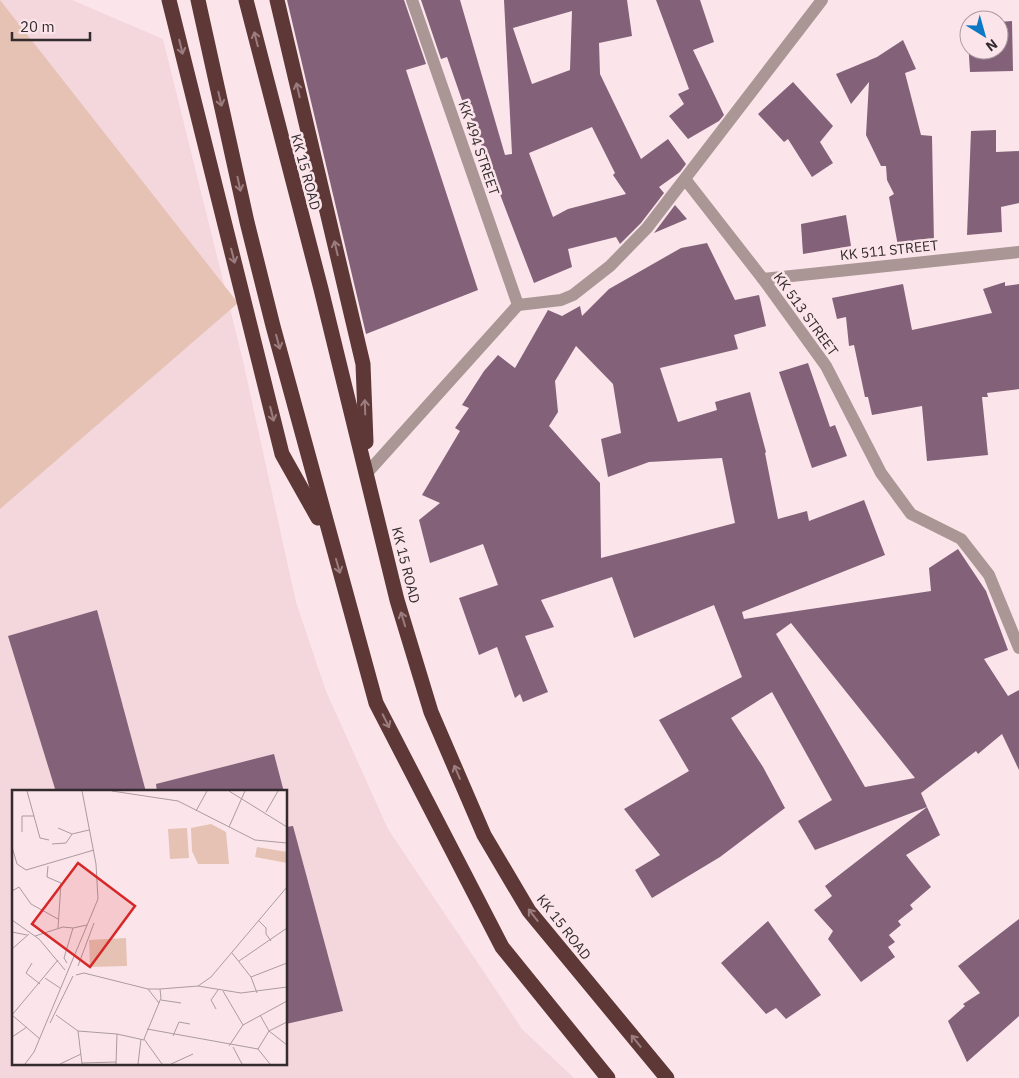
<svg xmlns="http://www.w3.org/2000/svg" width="1019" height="1078" viewBox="0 0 1019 1078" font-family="'IBM Plex Sans',sans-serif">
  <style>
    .built { fill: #f4d6dd; fill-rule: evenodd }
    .green { fill: #e5c2b3 }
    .building { fill: #826179; fill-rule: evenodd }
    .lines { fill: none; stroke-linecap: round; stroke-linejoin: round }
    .street { stroke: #aa9695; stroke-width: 12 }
    .highway { stroke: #5d3837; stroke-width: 15 }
    .oneway { stroke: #9c7d7f }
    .labels { text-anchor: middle; stroke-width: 5; stroke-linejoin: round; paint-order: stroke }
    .street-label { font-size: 14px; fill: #332b2d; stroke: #fbe5eb }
    .inset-road { fill: none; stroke: #ab9b9f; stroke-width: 1 }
    .view { fill: #d62828; fill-opacity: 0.15; stroke: #d62828; stroke-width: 2.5 }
    .inset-edge { fill: none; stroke: #332b2d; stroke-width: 2.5 }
  </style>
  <rect width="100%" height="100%" fill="#fbe5eb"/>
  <path class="built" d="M0,0H72L163,39L243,361L296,602L326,691L388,829L522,1029L574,1078H0ZM14,792H286V1064H14Z"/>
  <path class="green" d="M0,0L238,303L0,509Z"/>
  <g class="building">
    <path d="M287,0H404L426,64L406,70L478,290L366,334Z"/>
    <path d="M421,0H460L505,155L512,154L504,0H627L632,36L599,43L600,74L641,159L668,139L686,164L680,172L659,187L664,193L641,223L620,244L616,237L568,249L572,267L534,283L465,103H463L447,57L441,59ZM572,11L570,70L532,84L513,28ZM592,127L615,173L613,175L626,194L568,209L553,217L529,153Z"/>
    <path d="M656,0H700L714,42L693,50L724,115L719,121L688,139L669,116L684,104L678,94L689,89Z"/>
    <path d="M1012,21L1013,71L970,72L967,25H969V50H999V22Z"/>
    <path d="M903,40L916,69L905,73L921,135L932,136L934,244L898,246L889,197L894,194L887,180L886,166H881L866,135L869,82L851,104L836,74L877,57Z"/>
    <path d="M793,82L833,126L820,142L833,163L812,177L788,139L784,142L758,114Z"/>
    <path d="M996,130V152L1019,151V203L1001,207L1002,232L967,235L971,131Z"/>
    <path d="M675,205L687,219L654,233Z"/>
    <path d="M846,215L851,246L803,254L801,224Z"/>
    <path d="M707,243L735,300L759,295L766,326L734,335L738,349L660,368L678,422L717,410L715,402L750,392L766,452L765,453L778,519L807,511L809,521L864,500L885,555L742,612L744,619L931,591L929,568L958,549L986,591L1008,650L984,659L1008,696L1019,690V770L1002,734L978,754L976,751L921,793L927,807L815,850L798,821L832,800L772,692L731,718L763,767L785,808L720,857L652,898L635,870L660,855L624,809L689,771L659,720L742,677L714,605L634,638L612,577L541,600L554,627L525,636L548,692L523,702L520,694L515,698L497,647L479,655L459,598L498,585L483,544L430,563L419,520L440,503L422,495L460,431L455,428L469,408L462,405L484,371L498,355L515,368L548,310L562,316L580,306L582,316L609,289L681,248ZM576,346L613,384L621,433L601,439L608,477L649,462L722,458L735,523L601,558L600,483L549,426L558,412L555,381ZM791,623L915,778L865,787L776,634Z"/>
    <path d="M1005,282V286L1019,284V389L987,393L988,397H982L988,455L927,461L922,406L872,415L868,397H865L854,345L849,346L846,317L837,319L832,298L903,284L912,330L992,313L983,289Z"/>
    <path d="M808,363L830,427L835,425L847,456L812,468L779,372Z"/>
    <path d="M97,610L146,792H56L8,636Z"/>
    <path d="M274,754L284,792H157L156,784Z"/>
    <path d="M927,807L940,835L906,855L931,887L910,905L913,909L898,921L901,925L889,935L895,942L888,947L895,957L861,982L828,939L833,931L814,910L832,896L825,886Z"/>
    <path d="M293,826L343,1011L286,1024V827Z"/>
    <path d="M1019,919V1016L967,1062L948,1021L965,1006L963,1004L980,993L958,966Z"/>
    <path d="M768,921L821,995L786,1019L776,1008L766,1014L721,963Z"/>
  </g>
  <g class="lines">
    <g class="street">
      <path d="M685,179L763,279L826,366L881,473L911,514L961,539L989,575L1019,648"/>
      <path d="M763,279L1019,252"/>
      <path d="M518,305L561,300L573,295L610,266L647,228L822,0"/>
      <path d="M367,473L518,305L412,0"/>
    </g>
    <g class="highway">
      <path d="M169,0L282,454L318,518"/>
      <path d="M198,0L247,222L273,326L376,703L502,947L608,1078"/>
      <path d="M246,0L321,289L397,600L431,712L484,835L529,911L667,1078"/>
      <path d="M277,0L363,364L366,442"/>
    </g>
  </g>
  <defs><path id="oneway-shaft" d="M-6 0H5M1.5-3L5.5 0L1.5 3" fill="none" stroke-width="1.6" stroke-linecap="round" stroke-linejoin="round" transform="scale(1.25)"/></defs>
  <g class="oneway">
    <use href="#oneway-shaft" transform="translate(256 39) rotate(-104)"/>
    <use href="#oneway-shaft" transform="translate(181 47) rotate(76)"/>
    <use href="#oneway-shaft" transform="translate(298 90) rotate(-103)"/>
    <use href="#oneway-shaft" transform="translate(220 99) rotate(77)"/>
    <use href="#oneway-shaft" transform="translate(239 184) rotate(78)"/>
    <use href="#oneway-shaft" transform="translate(336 248) rotate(-103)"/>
    <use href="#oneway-shaft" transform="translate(233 256) rotate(76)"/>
    <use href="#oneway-shaft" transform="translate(278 342) rotate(75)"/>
    <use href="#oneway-shaft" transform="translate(365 407) rotate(-92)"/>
    <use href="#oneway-shaft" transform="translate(272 414) rotate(76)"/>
    <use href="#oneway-shaft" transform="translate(338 566) rotate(74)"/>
    <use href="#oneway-shaft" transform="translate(403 619) rotate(-107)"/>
    <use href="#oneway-shaft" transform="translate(386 721) rotate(63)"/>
    <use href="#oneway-shaft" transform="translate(457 772) rotate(-113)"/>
    <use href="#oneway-shaft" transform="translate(533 915) rotate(-128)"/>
    <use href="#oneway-shaft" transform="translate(636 1041) rotate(-129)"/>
  </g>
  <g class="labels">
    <g class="street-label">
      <text transform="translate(479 148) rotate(71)" y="5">KK 494 STREET</text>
      <text transform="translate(306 172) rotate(75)" y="5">KK 15 ROAD</text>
      <text transform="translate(889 250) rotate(-6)" y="5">KK 511 STREET</text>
      <text transform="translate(806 314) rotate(54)" y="5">KK 513 STREET</text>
      <text transform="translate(406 565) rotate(76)" y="5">KK 15 ROAD</text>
      <text transform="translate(564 927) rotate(52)" y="5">KK 15 ROAD</text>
    </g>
  </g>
  <g transform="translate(12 790)">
    <rect width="275" height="275" fill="#fbe5eb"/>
    <path d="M199,34L214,42L217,74H186L180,61L179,38ZM175,38L177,68L158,69L156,39ZM245,57L275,62V73L243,67ZM114,148L115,176L78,177L77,150Z" fill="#e5c2b3"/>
    <path class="inset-road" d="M15,1L28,48L37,50M100,1L166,11L243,50L275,53M217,1L275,37M184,21L195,1M254,22L266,1M0,34V52M217,37L233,1M46,38L60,44M10,42V26H22M40,54L54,53L60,44L77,40M0,57L5,74L14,80L82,60M36,76L35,87L49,93L46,138M0,101L7,97L19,114L46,129M0,130L27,149L53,180M246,130L254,138V144L259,151M0,142L15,145M23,146L51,137L61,138M0,159L17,144M220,163L239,187L275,173M227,171L275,138M20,173L14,183L28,194M55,173L52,168L61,138L75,135M66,176L82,133M64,185L72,183L136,199H148M239,187L245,203M33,188L48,198M186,196L229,203L275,197M136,199L147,213M148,199L186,196L199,187L275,97M148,199L149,208L132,249L150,274M211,201L231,235M149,210L169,213M204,219L199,210L206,200M0,225L46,170M0,225L28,249M44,225L66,241L70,274M248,225L257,241L275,255M38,233L61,186M135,239L246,259L258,274M66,241L105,244L132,250M161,246L167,232L178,234M0,247L15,237M217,256L231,235L275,211M221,257L230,274M246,259L257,241L275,232M70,273L104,272M13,274L22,262L86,109L84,74L70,1M48,274L69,264M104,274L105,244M126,274L129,249M159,274L181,264"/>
    <path class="view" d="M66,73L123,116L78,177L20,134Z"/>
    <rect width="275" height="275" class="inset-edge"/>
  </g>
  <g transform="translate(984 35) rotate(143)"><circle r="24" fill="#fbe5eb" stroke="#ab9b9f"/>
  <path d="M0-4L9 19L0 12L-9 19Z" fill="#0d78c3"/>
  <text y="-8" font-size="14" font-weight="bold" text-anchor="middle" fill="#332b2d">N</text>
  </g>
  <path d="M12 32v8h78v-8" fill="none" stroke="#332b2d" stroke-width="2.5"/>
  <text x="20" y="32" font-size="15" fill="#332b2d" stroke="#fbe5eb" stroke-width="4" paint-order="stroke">20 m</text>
</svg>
